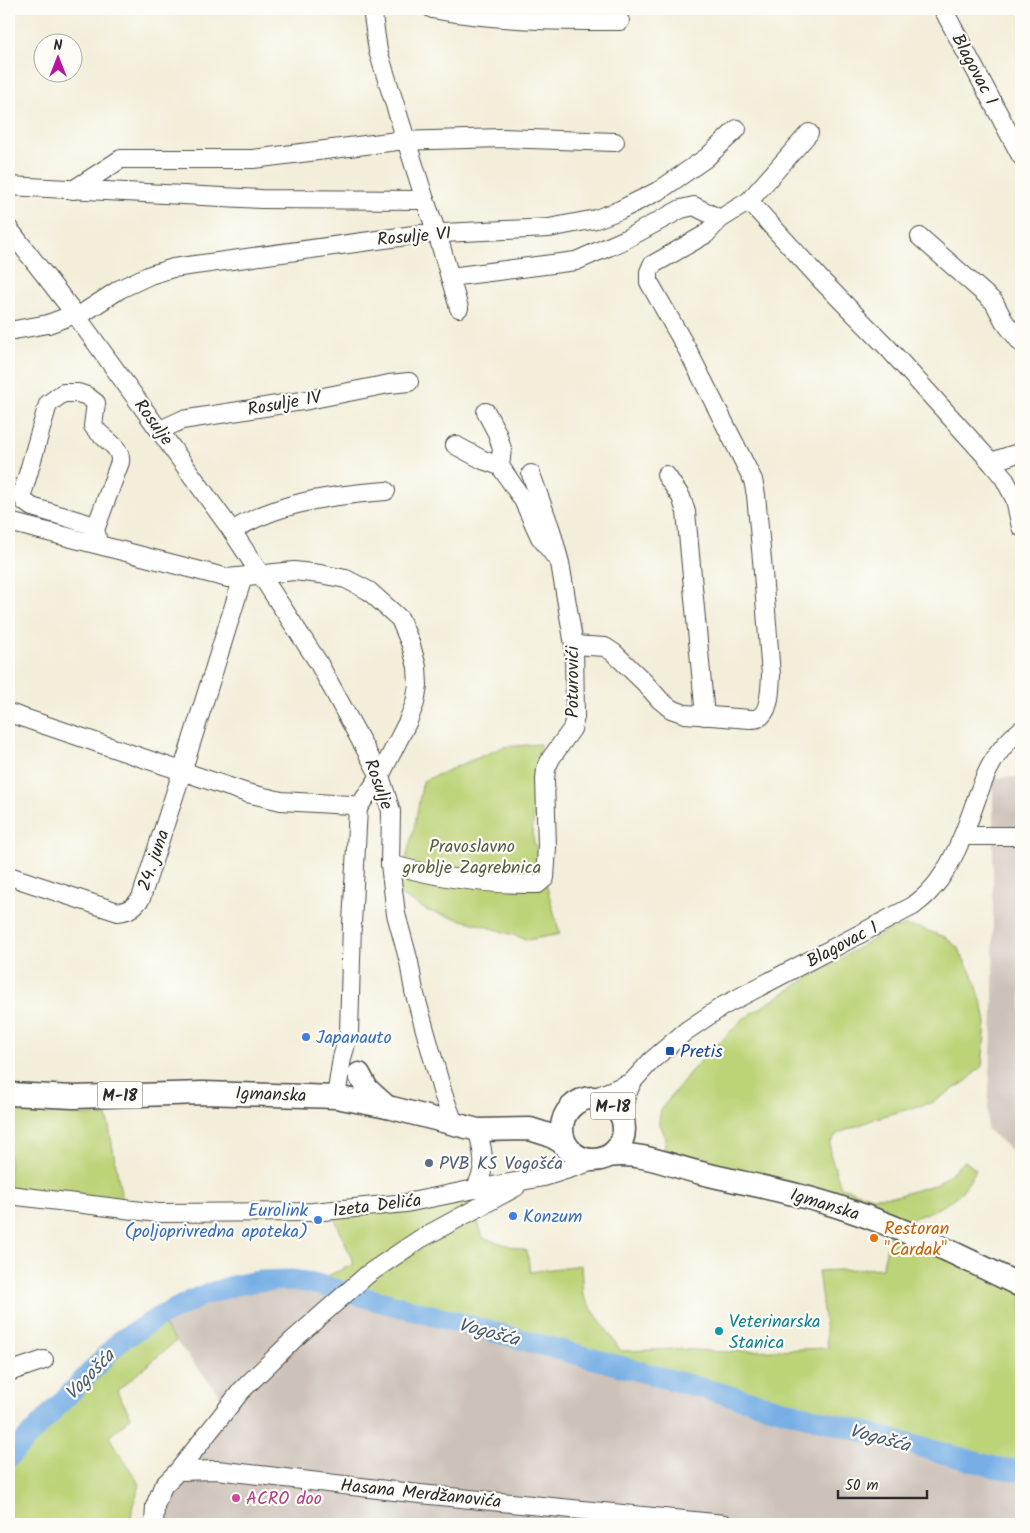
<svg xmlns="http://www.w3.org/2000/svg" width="1030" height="1533" viewBox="0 0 1030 1533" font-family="Kalam,sans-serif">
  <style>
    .industrial { fill: #cdc2b9 }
    .green { fill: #bcd377; stroke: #747f51 }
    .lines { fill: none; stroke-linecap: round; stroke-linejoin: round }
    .river { stroke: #76aee5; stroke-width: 21 }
    .minor-casing { stroke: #494845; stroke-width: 20 }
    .major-casing { stroke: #494845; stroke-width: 25 }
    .minor { stroke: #fff; stroke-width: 18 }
    .major { stroke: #fff; stroke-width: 22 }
    .shop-dot { fill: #3f7fe0; stroke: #fdfcf7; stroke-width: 2 }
    .transit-dot { fill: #1a4fb4; stroke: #fdfcf7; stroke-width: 2 }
    .service-dot { fill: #5c6f8a; stroke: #fdfcf7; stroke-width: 2 }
    .food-dot { fill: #e8710a; stroke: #fdfcf7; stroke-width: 2 }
    .culture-dot { fill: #0f9aa8; stroke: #fdfcf7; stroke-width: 2 }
    .hotel-dot { fill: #d1479c; stroke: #fdfcf7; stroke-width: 2 }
    .labels { text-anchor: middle; stroke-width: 4.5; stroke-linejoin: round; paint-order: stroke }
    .shield { fill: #fdfcf7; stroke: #6a6a68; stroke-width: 1 }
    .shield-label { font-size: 16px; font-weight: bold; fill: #2b2b2b }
    .street-label { font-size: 18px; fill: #2b2b2b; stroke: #fdfcf7 }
    .park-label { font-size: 18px; fill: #565d42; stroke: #fdfcf7 }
    .shop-label { font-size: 18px; fill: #366cbe; stroke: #fdfcf7; text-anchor: start }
    .transit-label { font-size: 18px; fill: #164399; stroke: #fdfcf7; text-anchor: start }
    .service-label { font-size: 18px; fill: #4e5e75; stroke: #fdfcf7; text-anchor: start }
    .food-label { font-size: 18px; fill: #c56008; stroke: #fdfcf7; text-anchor: start }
    .culture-label { font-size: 18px; fill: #0d838f; stroke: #fdfcf7; text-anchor: start }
    .hotel-label { font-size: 18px; fill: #b23c85; stroke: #fdfcf7; text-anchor: start }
    .water-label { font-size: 19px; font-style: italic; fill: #45596c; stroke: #fdfcf7 }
  </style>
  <rect width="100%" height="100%" fill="#fdfcf7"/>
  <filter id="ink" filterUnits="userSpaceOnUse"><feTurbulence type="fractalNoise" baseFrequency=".02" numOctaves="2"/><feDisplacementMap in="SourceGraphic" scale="10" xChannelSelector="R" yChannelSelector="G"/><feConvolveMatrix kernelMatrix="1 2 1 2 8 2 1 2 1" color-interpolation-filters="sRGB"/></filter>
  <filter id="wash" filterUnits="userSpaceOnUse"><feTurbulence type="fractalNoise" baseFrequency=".0096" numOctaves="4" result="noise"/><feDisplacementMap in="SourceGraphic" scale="20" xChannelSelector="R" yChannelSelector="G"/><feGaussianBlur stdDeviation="1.12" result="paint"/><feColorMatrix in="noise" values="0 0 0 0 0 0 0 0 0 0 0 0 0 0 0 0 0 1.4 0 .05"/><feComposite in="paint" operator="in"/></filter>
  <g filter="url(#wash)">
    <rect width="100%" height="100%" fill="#f3eed9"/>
    <g class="industrial">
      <path d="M1021,777V1159L987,1129L993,1013V778Z"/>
      <path d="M291,1280L312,1283L998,1468L1021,1471V1524H154L155,1506L229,1406L157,1318L201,1296L232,1286L258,1281Z"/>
    </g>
    <g class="green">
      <path d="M540,744L532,834L560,934L528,940L485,926L428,911L397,893L414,828L423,781L503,747Z"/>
      <path d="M904,926L920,928L945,937L957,947L974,978L983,1007L986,1023L982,1066L968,1080L933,1102L877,1118L837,1134L830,1143V1154L841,1187L872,1197L896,1196L937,1184L965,1161L976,1170C970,1180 964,1191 954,1198C937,1212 913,1218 893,1225L1021,1288V1471L998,1468L312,1283L354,1264L334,1217L520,1182L474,1210L483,1238L527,1251L530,1272L581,1265L583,1296L621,1351L679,1349L723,1352L828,1348L818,1271L882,1268L892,1226L662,1163L666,1138L659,1122L661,1109L692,1070L743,1019L816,973L888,930Z"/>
      <path d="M9,1112L107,1116L124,1210L9,1195Z"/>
      <path d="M157,1318L176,1341L117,1391L131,1417L109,1437L140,1485L132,1509L131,1524H9V1457L120,1341Z"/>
    </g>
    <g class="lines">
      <path class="river" d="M9,1457L120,1341L157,1318L201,1296L232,1286L258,1281L291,1280L312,1283L998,1468L1021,1471"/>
    </g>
  </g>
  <g filter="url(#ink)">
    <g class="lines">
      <defs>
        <g id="minor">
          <path d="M372,9L378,51L425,200L437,233L459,308"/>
          <path d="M432,9C494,21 557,21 620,21"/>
          <path d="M943,9L1021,156"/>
          <path d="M9,186L261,199L425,200"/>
          <path d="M73,190L121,159H253L397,141L502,138L615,142"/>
          <path d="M749,201L822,281L887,347L991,462L1004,478L1015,499L1021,527"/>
          <path d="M9,229L75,314L232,531L318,662L380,776L391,811L390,864L396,914L409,962L414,991L443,1094L455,1126"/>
          <path d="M920,237L994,302L1004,321L1021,343"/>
          <path d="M450,277L576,261L624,240L681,209L694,206L720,219L749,201L809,133"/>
          <path d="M77,317L120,289L150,275L173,268L421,234L549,228L596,219L620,210L660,190L706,158L737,129"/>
          <path d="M9,331L48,324L75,314"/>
          <path d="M486,412L497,433L502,449L500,466"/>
          <path d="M160,430L182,420L308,400L389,384L409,382"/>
          <path d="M455,445L483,460L500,466L523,500L540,537L557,559"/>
          <path d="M991,462L1021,452"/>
          <path d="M666,475L681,497L686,512L705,716"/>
          <path d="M9,522L228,578L294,571L320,574L346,579L369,591L400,619L411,645L417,667L418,685L415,703L408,721L380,776L358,808L352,924L349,1033L342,1058L336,1097"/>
          <path d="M95,530L120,462C122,446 103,440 93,426L96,403L87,396L78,393H63L48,404L22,495L25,502L32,507L89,524C96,531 98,534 97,544"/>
          <path d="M232,531C278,502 333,495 386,491"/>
          <path d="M574,645L605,647L614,653L644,682L660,700L671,709L685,714L750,719C753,719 756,719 758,718C771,712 770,687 771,675L762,560L756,495L753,480L687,349L649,282V272L652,265L706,234L720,219"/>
          <path d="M9,713L247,793L281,801L351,805L358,808"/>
          <path d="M963,836H1021"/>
          <path d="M390,864C435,877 482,884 529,884H538L545,878L547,847L545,780L546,769L551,758L572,729L575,717L574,645L560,563L551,530L531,474"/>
          <path d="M9,876L118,912C129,911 134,907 141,898L182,772L243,577"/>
          <path d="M593,1098L632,1082"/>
          <path d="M622,1118L626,1097L632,1082L651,1061L686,1031L723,1006L913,906C919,901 925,897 930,891C943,878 956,853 963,835C980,795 984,758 1021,730"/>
          <path d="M475,1189C488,1165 483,1156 478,1130"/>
          <path d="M9,1195L158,1213L313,1212L406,1203L475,1189L544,1177L600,1159"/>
          <path d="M9,1372L44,1360"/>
          <path d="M178,1471L241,1391L293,1340L368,1274L420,1239L516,1187"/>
          <path d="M154,1524L155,1506L163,1486L178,1471L217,1470L420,1494L724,1524"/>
        </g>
        <g id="major">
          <path d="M359,1074L367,1089L387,1107"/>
          <path d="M9,1094L74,1097L203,1093L336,1097L392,1108L478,1130L530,1129L549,1135L560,1141L569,1150"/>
          <circle cx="593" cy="1129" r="31"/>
          <path d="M609,1156C640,1151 671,1166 701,1173C750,1185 800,1193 848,1210C908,1230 965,1258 1021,1286"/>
        </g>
      </defs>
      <use href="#minor" class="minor-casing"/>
      <use href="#major" class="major-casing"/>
      <use href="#minor" class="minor"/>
      <use href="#major" class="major"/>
    </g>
  </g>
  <g class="shop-dot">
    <circle cx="306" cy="1037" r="5"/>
    <circle cx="513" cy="1216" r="5"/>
    <circle cx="318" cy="1220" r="5"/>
  </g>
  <rect class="transit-dot" x="665" y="1046" width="10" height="10" rx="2.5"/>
  <circle class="service-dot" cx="429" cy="1163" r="5"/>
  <circle class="food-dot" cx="874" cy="1238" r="5"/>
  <circle class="culture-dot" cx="719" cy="1331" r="5"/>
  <circle class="hotel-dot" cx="236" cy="1498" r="5"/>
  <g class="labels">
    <g class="shield">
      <rect x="97.5" y="1081.5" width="45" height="27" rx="4"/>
      <rect x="590.5" y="1092.5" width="45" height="27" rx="4"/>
    </g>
    <g class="shield-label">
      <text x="120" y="1101">M-18</text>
      <text x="613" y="1112">M-18</text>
    </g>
    <g class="street-label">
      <text transform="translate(975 69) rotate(62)" y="6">Blagovac 1</text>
      <text transform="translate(414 236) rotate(-5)" y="6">Rosulje VI</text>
      <text transform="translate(284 403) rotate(-10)" y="6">Rosulje IV</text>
      <text transform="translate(154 422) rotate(54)" y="6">Rosulje</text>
      <text transform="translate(572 682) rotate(-90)" y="6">Poturovići</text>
      <text transform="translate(379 784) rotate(70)" y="6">Rosulje</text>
      <text transform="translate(153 860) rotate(-71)" y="6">24. juna</text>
      <text transform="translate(842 944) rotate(-28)" y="6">Blagovac 1</text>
      <text transform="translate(271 1094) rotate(2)" y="6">Igmanska</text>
      <text transform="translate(825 1204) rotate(17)" y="6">Igmanska</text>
      <text transform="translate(377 1205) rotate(-7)" y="6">Izeta Delića</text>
      <text transform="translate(421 1493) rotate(6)" y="6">Hasana Merdžanovića</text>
    </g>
    <g class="park-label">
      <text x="472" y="852">Pravoslavno<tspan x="472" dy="21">groblje Zagrebnica</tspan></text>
    </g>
    <g class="shop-label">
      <text x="316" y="1043">Japanauto</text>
      <text x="308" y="1216" text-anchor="end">Eurolink<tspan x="308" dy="21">(poljoprivredna apoteka)</tspan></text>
      <text x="523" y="1222">Konzum</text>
    </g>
    <g class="transit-label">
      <text x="680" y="1057">Pretis</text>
    </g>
    <g class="service-label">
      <text x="439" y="1169">PVB KS Vogošća</text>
    </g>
    <g class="food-label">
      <text x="884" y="1234">Restoran<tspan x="884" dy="21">"Cardak"</tspan></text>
    </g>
    <g class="culture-label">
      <text x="729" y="1327">Veterinarska<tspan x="729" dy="21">Stanica</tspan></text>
    </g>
    <g class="hotel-label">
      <text x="246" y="1504">ACRO doo</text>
    </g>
    <g class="water-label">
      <text transform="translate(489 1331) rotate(15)" y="7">Vogošća</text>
      <text transform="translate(89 1374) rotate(-46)" y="7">Vogošća</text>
      <text transform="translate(880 1437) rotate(15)" y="7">Vogošća</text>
    </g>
  </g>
  <rect width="1030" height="1533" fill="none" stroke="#fdfcf7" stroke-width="30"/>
  <g transform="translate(58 58)"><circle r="24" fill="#fdfcf7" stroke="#a9a8a5"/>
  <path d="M0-4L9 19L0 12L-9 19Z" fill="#b5179e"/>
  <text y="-8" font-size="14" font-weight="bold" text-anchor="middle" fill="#2b2b2b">N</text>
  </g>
  <path d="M838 1490v8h89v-8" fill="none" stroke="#2b2b2b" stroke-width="2.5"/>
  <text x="845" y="1490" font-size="15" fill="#2b2b2b" stroke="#fdfcf7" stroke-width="4" paint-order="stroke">50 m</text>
</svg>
